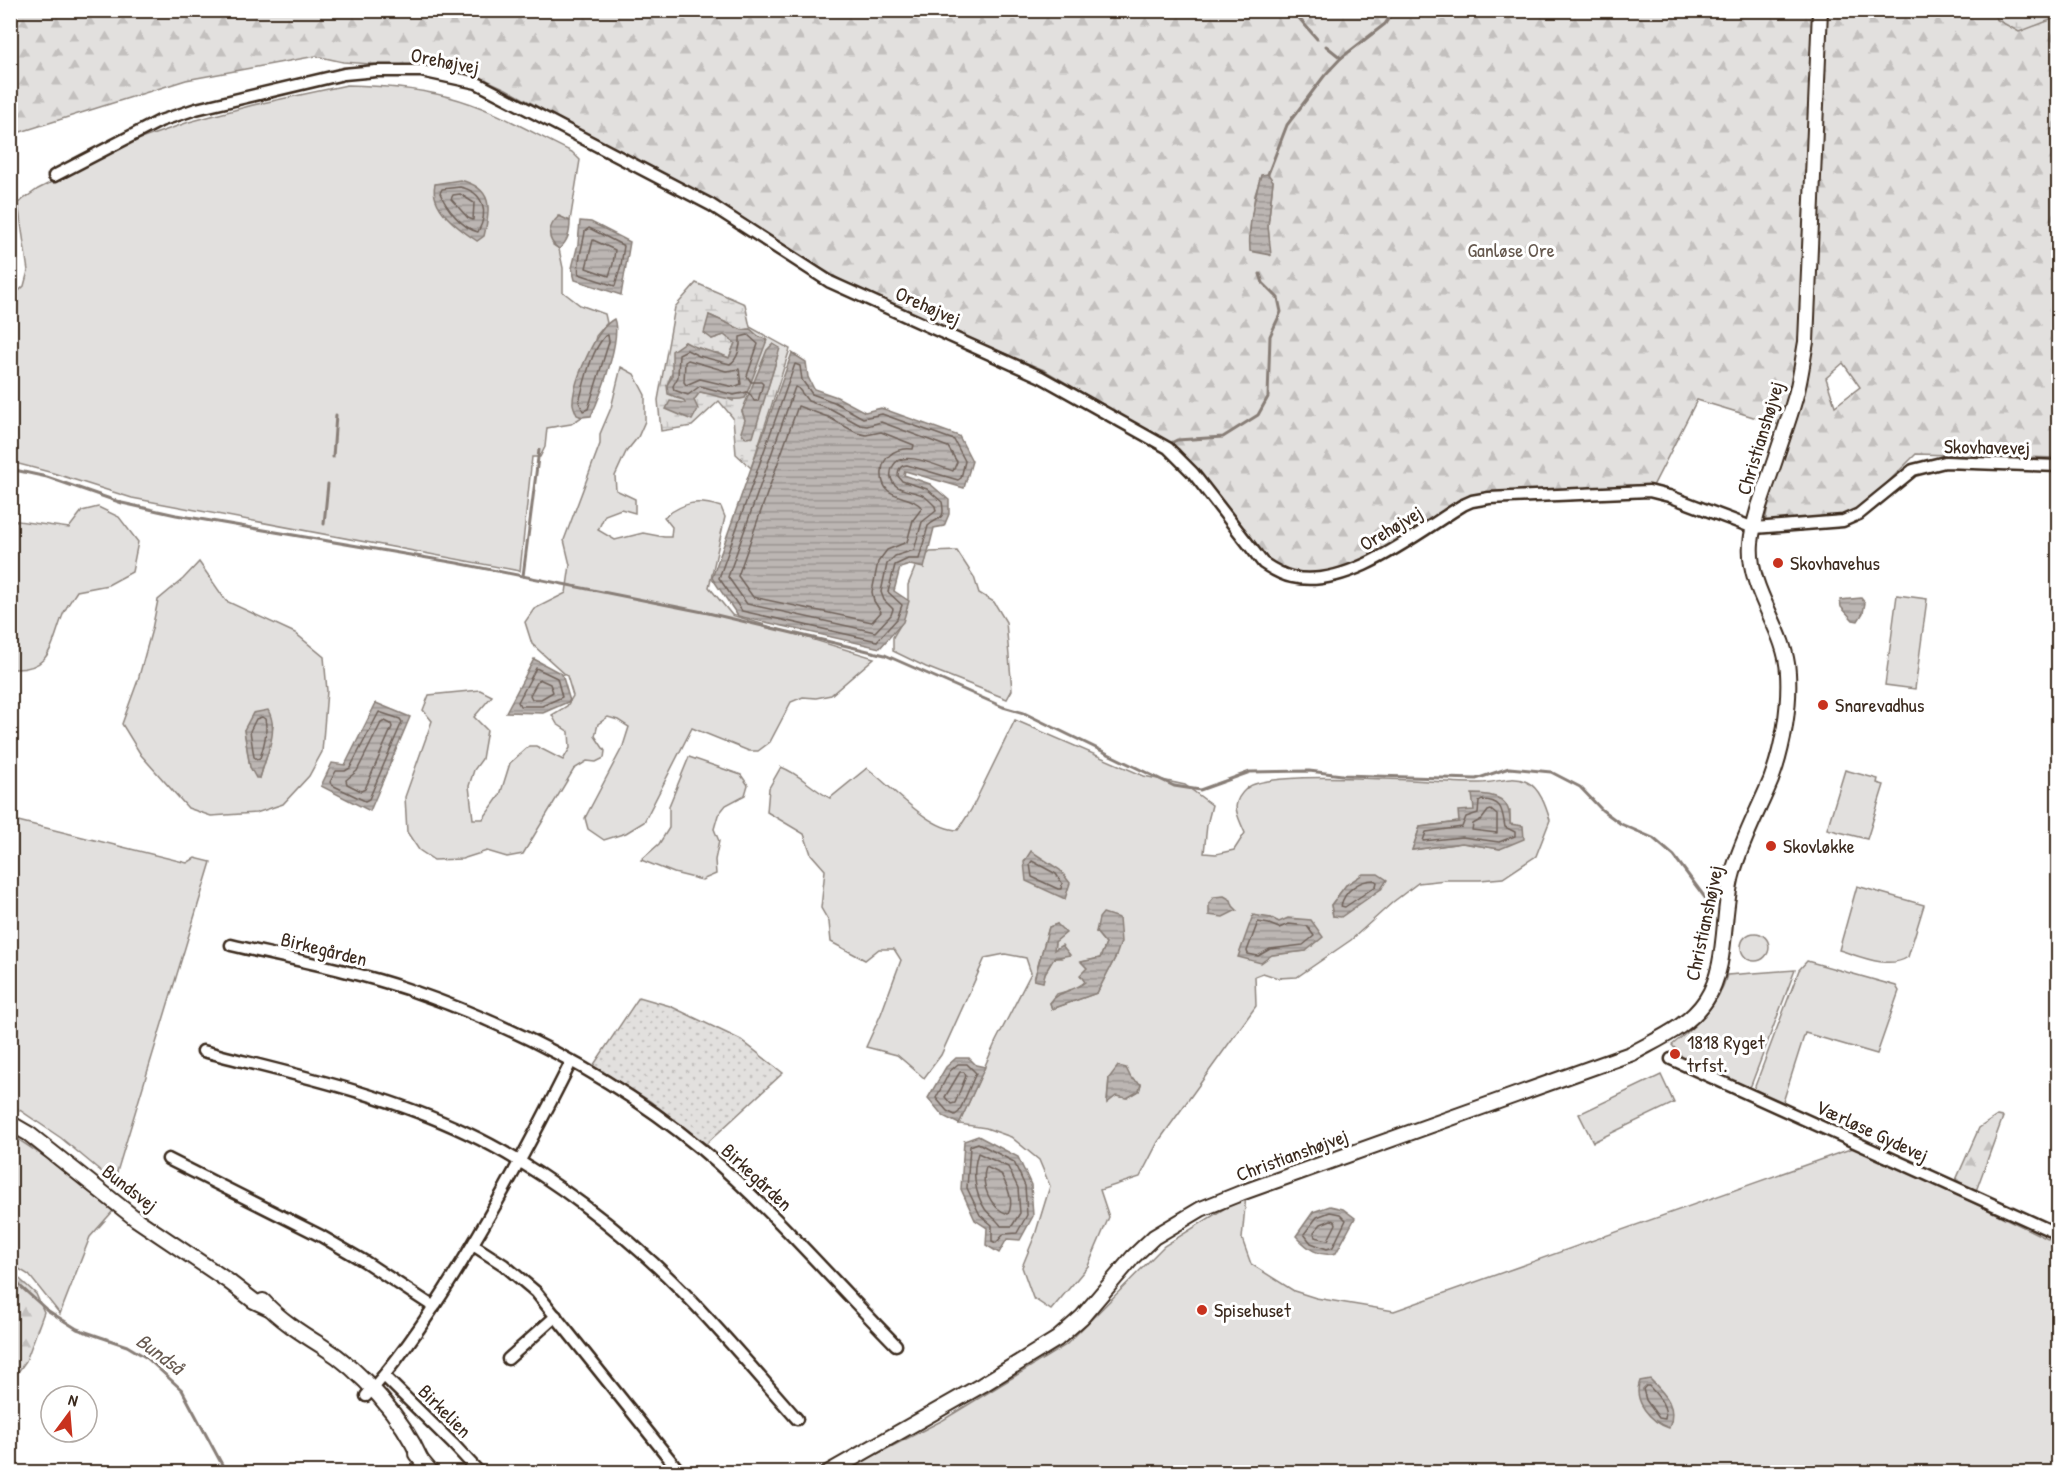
<svg xmlns="http://www.w3.org/2000/svg" width="2069" height="1483" viewBox="0 0 2069 1483" font-family="'Patrick Hand',sans-serif">
  <style>
    .grass { fill: #e2e0de; stroke: #8e857e; stroke-width: 1.5; fill-rule: evenodd }
    .forest { fill: url(#forest-firs); stroke: #8e857e; stroke-width: 1.5; fill-rule: evenodd }
    .wetland { fill: url(#wetland-marsh); stroke: #8e857e; stroke-width: 1.5; fill-rule: evenodd }
    .park { fill: url(#park-dots); stroke: #8e857e; stroke-width: 1.5 }
    .water { fill: url(#water-rules); stroke: #887e77; stroke-width: 1.5 }
    .lines { fill: none; stroke-linecap: round; stroke-linejoin: round }
    .shore { stroke: #6f625a; stroke-width: 1.5 }
    .stream { stroke: #887e77; stroke-width: 3 }
    .minor-casing { stroke: #3b2a1e; stroke-width: 15 }
    .tertiary-casing { stroke: #3b2a1e; stroke-width: 18 }
    .minor { stroke: #fff; stroke-width: 10 }
    .tertiary { stroke: #fff; stroke-width: 14 }
    .poi-dot { fill: #c8321e; stroke: #fff; stroke-width: 2 }
    .labels { text-anchor: middle; stroke-width: 6; stroke-linejoin: round; paint-order: stroke }
    .street-label { font-size: 20px; fill: #3b2a1e; stroke: #fff }
    .park-label { font-size: 20px; fill: #65584e; stroke: #fff }
    .poi-label { font-size: 20px; fill: #3b2a1e; stroke: #fff; text-anchor: start }
    .water-label { font-size: 21px; font-style: italic; fill: #685b52; stroke: #fff }
  </style>
  <defs>
    <pattern id="forest-firs" width="22" height="20" patternUnits="userSpaceOnUse" patternTransform="scale(1.5)"><rect width="22" height="20" fill="#e2e0de"/><path d="M5 1l3.5 6h-7zM16 11l3.5 6h-7z" fill="#c3c0be"/></pattern>
    <pattern id="wetland-marsh" width="20" height="14" patternUnits="userSpaceOnUse" patternTransform="scale(1.5)"><rect width="20" height="14" fill="#e2e0de"/><path d="M1 5h8M5 5V1M11 12h8M15 12V8" fill="none" stroke="#c3c0be"/></pattern>
    <pattern id="park-dots" width="8" height="8" patternUnits="userSpaceOnUse" patternTransform="scale(1.5)"><rect width="8" height="8" fill="#e2e0de"/><path d="M2 2h.1M6 6h.1" fill="none" stroke="#c3c0be" stroke-width="1.8" stroke-linecap="round"/></pattern>
    <pattern id="water-rules" width="6" height="5" patternUnits="userSpaceOnUse" patternTransform="scale(1.5)"><rect width="6" height="5" fill="#bcb6b3"/><path d="M0 2.5h6" fill="none" stroke="#9a9491"/></pattern>
  </defs>
  <rect width="100%" height="100%" fill="#fff"/>
  <filter id="ink" filterUnits="userSpaceOnUse"><feTurbulence type="fractalNoise" baseFrequency=".0167" numOctaves="2"/><feDisplacementMap in="SourceGraphic" scale="12" xChannelSelector="R" yChannelSelector="G"/><feConvolveMatrix kernelMatrix="1 2 1 2 8 2 1 2 1" color-interpolation-filters="sRGB"/></filter>
  <g filter="url(#ink)">
    <g class="grass">
      <path d="M347,85C382,86 415,88 449,97C492,108 532,133 572,152L580,160L570,221L558,216L553,245L559,249L563,268V292L580,305L605,314L607,323L596,336L577,414L582,417L571,424L547,428L545,447L540,457H532L520,571L132,498L53,473L11,462L10,299L24,286L28,271L18,203L38,189L129,143L189,122L253,105Z"/>
      <path d="M621,367L634,374L645,395V421L638,437L626,452L615,476L616,490L635,499V513L621,509L605,515L598,530L615,540L643,533L664,537H671L672,527L664,517C685,502 696,499 721,507L725,517L709,587L732,615L874,658L831,695L816,698L803,697L791,702L770,742L758,751H749L692,728L644,822L626,833L604,840L588,829L585,818L623,746L629,727L618,720L608,717L598,724L595,736L605,751L604,758L596,762L587,761L574,769L523,854L507,857L487,851L462,859L434,860L419,850L407,832L405,797L432,721L423,710L429,695L480,690L492,696L474,717L487,730L482,759L474,770L469,786L473,819H483L500,795L510,763L529,746H536L563,760L570,748L569,732L557,724L552,715L567,706L573,696L567,676L532,644L525,622L534,609L566,593L570,565L564,540L600,444V434L611,408Z"/>
      <path d="M98,507L119,517L138,542L132,572L108,585L77,591C72,599 65,608 62,617C51,647 50,671 11,669V520L69,528L82,511Z"/>
      <path d="M957,551L974,577L979,593L994,602L1006,622L1012,690L1007,699L926,667L893,651V637L902,622L908,599V585L916,565L930,552Z"/>
      <path d="M199,562L226,601L295,633L324,657L327,691L322,752L309,776L283,804L256,813L211,816L188,808L141,755L122,724L138,680L152,629L158,600L183,579ZM273,726L268,752L260,778L250,767L244,730Z"/>
      <path d="M1897,595L1927,599L1915,689L1885,685Z"/>
      <path d="M1015,720L1144,776L1185,785L1212,805L1207,825L1204,853L1216,854L1234,850L1245,833C1237,814 1229,804 1247,788C1271,768 1438,783 1478,783C1496,784 1510,774 1527,782C1540,788 1546,807 1550,820L1536,856L1503,878L1480,880H1446L1418,883L1393,902L1351,940L1297,977L1278,978L1263,973L1255,976L1256,1006L1158,1142L1140,1177L1100,1190L1109,1217L1088,1266L1051,1310L1033,1298L1022,1267L1035,1235L1050,1186L1039,1160L1011,1137L986,1128L959,1124L996,1041L1031,973L1026,958L1005,954L985,958L941,1055L924,1078L897,1055L866,1047L881,1014L901,960L894,949H879L865,960L831,942L829,922L821,908L825,870L811,854L804,834L767,812L769,788L781,767C800,774 812,789 830,798L867,768C891,786 929,830 958,830L971,810ZM1474,810L1510,811V825L1500,849L1462,843L1412,850L1420,827L1459,822ZM1346,885L1381,889L1333,916L1331,905ZM1118,918L1116,956L1097,993L1052,1009L1050,1003L1057,994L1078,988L1085,982L1087,968L1082,962L1100,958L1106,944L1096,932ZM1271,918L1279,922L1306,951L1272,955ZM1057,924L1054,951L1061,958H1054L1045,973L1043,981L1034,980L1049,927ZM1109,1078L1141,1084L1139,1091L1127,1098L1116,1096L1107,1102Z"/>
      <path d="M689,757L741,775L748,785L745,795L726,805L718,815L714,829L719,841L715,860L716,874L702,880L674,873L641,860L659,844L669,828V806Z"/>
      <path d="M1845,770L1878,779L1877,783L1884,785L1867,839L1827,829Z"/>
      <path d="M10,819L187,863L195,858L211,862L114,1182L61,1138L11,1104Z"/>
      <path d="M1857,886L1924,905L1908,957C1889,970 1859,956 1839,950Z"/>
      <circle cx="1755" cy="947" r="14"/>
      <path d="M1807,961L1896,986L1899,991L1877,1054L1805,1033L1783,1102L1754,1089L1799,970Z"/>
      <path d="M1795,970L1750,1088L1684,1059L1672,1045C1697,1025 1718,1006 1727,975Z"/>
      <path d="M1661,1075L1674,1103L1593,1142L1579,1114Z"/>
      <path d="M10,1134L45,1157L113,1211L90,1237L60,1314L29,1275L11,1264Z"/>
      <path d="M1853,1148L1945,1189L2058,1244V1472H842L943,1420L1066,1345L1164,1246L1246,1195L1242,1239L1251,1264L1294,1291L1316,1298L1394,1311Z"/>
    </g>
    <g class="forest">
      <path d="M1994,10L1996,19L2019,31L2058,17V458L1916,454L1853,517L1765,524L1780,425L1697,400L1653,486L1465,502L1366,562L1315,578L1290,575L1265,561L1179,449L1044,370L864,294L727,212L506,89L467,71L343,62L316,56L186,80L11,135V11ZM1261,176L1273,181L1268,226L1270,255L1249,236L1255,195ZM1843,363L1860,387L1835,406L1826,378Z"/>
      <path d="M1997,1116L2003,1117L1976,1191L1956,1180L1979,1128Z"/>
      <path d="M11,1271L36,1294L44,1312L26,1361L18,1372L11,1365Z"/>
    </g>
    <g class="wetland">
      <path d="M1994,11H2058V17L2019,32L1996,19Z"/>
      <path d="M696,283L745,304L750,327L790,349L751,468L736,454L733,418L719,401L692,426L661,431L658,400L675,307ZM709,315L742,330L750,329L758,336L733,401L722,396L700,392L680,416L686,403L684,400L676,398L667,385L685,342L700,351L718,353L729,358L735,343L724,335L712,339ZM777,358L752,437L742,411Z"/>
    </g>
    <path class="park" d="M639,997L670,1006L741,1040L783,1073L706,1144L650,1101L593,1066Z"/>
    <g class="water">
      <path d="M1268,174L1273,181L1268,226L1271,255L1250,251C1248,225 1254,200 1261,175Z"/>
      <path d="M460,180C493,188 491,208 484,236L477,241C459,229 429,208 435,184Z"/>
      <path d="M559,216L570,221C570,233 568,241 559,249C546,240 547,227 559,216Z"/>
      <path d="M580,221L591,222L630,242L621,295L575,280L572,268L578,244Z"/>
      <path d="M709,315L742,330L750,329L758,336L767,340L745,398C730,402 716,395 700,392L694,400L698,409L692,420L666,409L670,401L685,403L684,400L668,394L667,385L672,377V351L685,342C701,351 714,351 729,358L735,343L724,335L712,339L704,333Z"/>
      <path d="M614,319C622,338 600,397 591,416L582,417L577,415C575,410 572,405 573,401C574,381 596,328 614,319Z"/>
      <path d="M773,344L780,348L753,437L746,438L741,432L745,420L742,411L767,350Z"/>
      <path d="M792,353L806,362L808,377L814,389L837,397L865,412L881,408L959,436L972,461L964,488L905,471L904,475L930,484L949,500V514L944,526L934,528L924,568L910,565L900,568L894,591L909,601L903,622L880,648L738,616L712,578Z"/>
      <path d="M1861,598L1865,603L1863,613L1858,621L1853,620L1841,607L1840,600Z"/>
      <path d="M534,659L562,674L570,701L543,713L506,712Z"/>
      <path d="M376,703L410,717L370,811L321,786L332,763L345,765Z"/>
      <path d="M268,710C280,731 265,757 260,778H256L250,767L244,730L253,713Z"/>
      <path d="M1472,794C1496,794 1511,798 1510,824L1523,826L1524,839L1500,849L1462,843L1412,850L1420,827L1459,822L1458,811L1474,810Z"/>
      <path d="M1031,851L1060,870L1070,883L1065,899L1026,881L1024,862Z"/>
      <path d="M1363,874H1378L1387,880L1381,889L1341,917L1333,916L1331,905L1346,885Z"/>
      <path d="M1224,896L1231,900L1233,906L1237,910L1223,917L1209,915V903L1214,897Z"/>
      <path d="M1103,913L1119,918L1121,942L1116,956L1097,993L1052,1009L1050,1003C1061,989 1071,993 1085,982L1080,975L1087,968L1081,962L1100,958L1106,944L1096,932L1099,918Z"/>
      <path d="M1253,915L1271,918L1279,922L1288,918L1311,920L1323,937L1306,951L1272,955L1261,963L1238,957Z"/>
      <path d="M1057,924L1066,933L1055,942L1054,950L1062,945L1070,955L1054,958L1045,973L1043,982L1034,980L1049,927Z"/>
      <path d="M956,1058H969L976,1065L985,1067L959,1124L943,1116L928,1098L946,1067Z"/>
      <path d="M1118,1066L1126,1068L1131,1078L1141,1084L1139,1091L1127,1098L1116,1096L1107,1103L1109,1078Z"/>
      <path d="M978,1136L1018,1157L1031,1185L1033,1216L1020,1240L1007,1239L999,1253L986,1245L987,1228L975,1220L961,1189L964,1141Z"/>
      <path d="M1330,1206L1343,1209L1355,1218L1336,1253C1319,1258 1307,1248 1296,1236L1313,1212Z"/>
      <path d="M1650,1379C1665,1394 1678,1406 1669,1428C1651,1422 1632,1401 1640,1381Z"/>
    </g>
    <g class="lines">
      <g class="shore">
        <path d="M460,187C484,192 489,212 478,232C462,228 446,208 440,193L442,189Z"/>
        <path d="M460,194L474,203L473,220L468,218L451,199L453,195Z"/>
        <path d="M589,228L624,246L621,265L615,286L579,274C576,263 584,243 585,231Z"/>
        <path d="M593,240L615,250L613,264L609,276L586,268Z"/>
        <path d="M608,335L609,342L588,409L583,411L579,402C585,381 590,353 605,336Z"/>
        <path d="M748,335L758,344L747,376L751,382H761L763,384L758,401H754L751,395L747,392L734,395L700,386L688,395L674,390L673,386L678,377L679,354L687,350L699,356L730,364C738,359 741,346 740,337Z"/>
        <path d="M688,360L726,371L739,369L741,384L734,387L700,379L686,385L684,382L685,362Z"/>
        <path d="M795,364L800,366L802,380L812,394L834,402L863,418L882,414L954,440L965,461L961,478L958,480L907,465C901,465 898,469 898,476L902,481L927,489L942,502C946,522 938,516 928,526L919,559H908L895,565L888,592L902,605L897,619L877,641L742,611L719,578Z"/>
        <path d="M795,387L798,388L808,401L831,409L860,425L867,426L881,422L948,447L957,462L953,471C939,467 901,448 893,466C890,472 890,479 894,484C901,492 916,491 924,496C928,499 932,503 935,506L936,511L922,522L914,550L895,556L887,564L881,592L884,600L893,609L891,615L875,632L747,604L728,577Z"/>
        <path d="M798,406L828,417L857,433L866,435L881,432L914,445L913,449C904,448 896,449 890,455C885,459 882,466 882,472C880,502 911,493 922,508L913,520L907,542L887,550L878,562L872,592L874,601L881,612L872,622L753,597L738,576Z"/>
        <path d="M536,668L557,678L562,697L542,706H520L518,702Z"/>
        <path d="M539,679L550,684L553,692L541,699H532L530,695Z"/>
        <path d="M379,712L400,719L402,722L369,799L365,801L332,785L330,782L336,771H345L350,768Z"/>
        <path d="M262,717L265,719C268,731 264,746 260,758L257,759L254,757L250,731L256,719Z"/>
        <path d="M385,721L391,724L392,727L365,789L361,791L347,784L346,780L357,771L381,723Z"/>
        <path d="M1482,800C1503,800 1502,811 1505,827L1515,832V836L1499,842L1462,837L1423,841L1426,832L1462,827L1466,817L1478,813L1479,802Z"/>
        <path d="M1491,810L1497,815V833L1472,830L1473,824L1482,819L1488,811Z"/>
        <path d="M1032,861L1056,874L1062,883L1061,889H1058L1032,877L1030,864Z"/>
        <path d="M1374,880L1377,882L1376,886L1345,907L1341,906C1344,891 1359,880 1374,880Z"/>
        <path d="M1258,922L1269,924L1279,928L1289,924L1307,926L1314,936L1303,945L1270,949L1258,956L1248,954L1247,951Z"/>
        <path d="M958,1064H967L976,1073L959,1112L955,1115L947,1111L936,1098L950,1071Z"/>
        <path d="M960,1072H964L966,1076L955,1103L951,1104L945,1097Z"/>
        <path d="M978,1143L1014,1162L1025,1186L1027,1215L1017,1233L1004,1234L996,1243L992,1241V1225L980,1215L967,1188L970,1146Z"/>
        <path d="M978,1153L1008,1167L1018,1188L1020,1213L1012,1226H1001C997,1219 989,1215 985,1209C974,1192 972,1171 978,1153Z"/>
        <path d="M986,1167L1001,1174C1007,1186 1015,1202 1008,1214C990,1208 980,1185 986,1167Z"/>
        <path d="M1330,1212L1340,1214L1346,1220L1333,1247L1327,1249L1311,1243L1304,1234L1317,1217Z"/>
        <path d="M1331,1220L1335,1221L1336,1224L1328,1240L1315,1237L1314,1232L1321,1224Z"/>
        <path d="M1646,1386H1649C1658,1396 1668,1406 1665,1419L1659,1418L1646,1400L1643,1389Z"/>
      </g>
      <g class="stream">
        <path d="M1292,10L1317,39"/>
        <path d="M1326,46L1341,58"/>
        <path d="M1268,174L1287,125L1325,75L1341,58L1385,24L1394,10"/>
        <path d="M1169,444L1177,440L1223,437L1258,415L1268,397L1270,336L1281,312L1278,298L1263,283L1260,274"/>
        <path d="M333,457L336,415"/>
        <path d="M10,469L47,477L122,503L176,515L457,563L708,613L885,655L1003,707L1024,713L1174,786L1200,790L1250,772L1309,771L1342,775L1476,779L1509,768L1551,772L1580,787L1602,810L1621,824L1653,838L1674,856L1709,903"/>
        <path d="M324,524L328,484"/>
        <path d="M523,576L539,450"/>
        <path d="M10,1277L47,1310L77,1329L127,1346L147,1358L182,1390L226,1472"/>
      </g>
      <defs>
        <g id="minor">
          <path d="M54,176L160,121L196,109L344,74L376,71H421L477,83L711,205L830,282L1041,377L1168,448L1193,473L1263,563C1272,569 1282,575 1292,577C1348,590 1417,533 1463,505L1472,501L1489,498L1649,491L1669,496L1754,528L1843,521L1859,514L1913,470L1945,462L2058,466"/>
          <path d="M231,945C290,959 350,970 407,989C512,1025 615,1078 701,1149C772,1209 831,1279 896,1345"/>
          <path d="M203,1051C292,1074 383,1093 467,1133C542,1168 627,1234 685,1294C724,1334 760,1377 797,1419"/>
          <path d="M1671,1059L2058,1234"/>
          <path d="M168,1159L321,1236L364,1261L434,1307"/>
          <path d="M473,1245L504,1265L536,1292L680,1472"/>
          <path d="M508,1359L556,1316"/>
          <path d="M385,1377L453,1444L479,1472"/>
          <path d="M366,1396C400,1359 428,1317 454,1275C497,1206 535,1134 571,1062"/>
        </g>
        <g id="tertiary">
          <path d="M10,1123L29,1134L136,1219L228,1281L254,1301L269,1308"/>
          <path d="M263,1301C279,1319 301,1333 322,1346C362,1371 402,1417 421,1460"/>
          <path d="M416,1454L431,1472"/>
          <path d="M829,1472L982,1385L1057,1339L1082,1317L1133,1257L1154,1237L1201,1209L1241,1193L1633,1053C1660,1038 1689,1026 1706,1000C1729,965 1721,912 1733,872C1742,840 1758,811 1771,780C1783,748 1790,707 1788,673C1786,628 1747,591 1751,543C1754,515 1766,487 1775,460C1782,438 1791,414 1797,391C1801,375 1803,358 1806,342L1820,10"/>
        </g>
      </defs>
      <use href="#minor" class="minor-casing"/>
      <use href="#tertiary" class="tertiary-casing"/>
      <use href="#minor" class="minor"/>
      <use href="#tertiary" class="tertiary"/>
    </g>
  </g>
  <g class="poi-dot">
    <circle cx="1778" cy="563" r="6"/>
    <circle cx="1823" cy="705" r="6"/>
    <circle cx="1771" cy="846" r="6"/>
    <circle cx="1675" cy="1054" r="6"/>
    <circle cx="1202" cy="1310" r="6"/>
  </g>
  <g class="labels">
    <g class="street-label">
      <text transform="translate(445 61) rotate(11)" y="7">Orehøjvej</text>
      <text transform="translate(928 306) rotate(24)" y="7">Orehøjvej</text>
      <text transform="translate(1760 438) rotate(-73)" y="7">Christianshøjvej</text>
      <text transform="translate(1987 447) rotate(1)" y="7">Skovhavevej</text>
      <text transform="translate(1391 528) rotate(-31)" y="7">Orehøjvej</text>
      <text transform="translate(1704 923) rotate(-78)" y="7">Christianshøjvej</text>
      <text transform="translate(324 949) rotate(14)" y="7">Birkegården</text>
      <text transform="translate(1872 1131) rotate(25)" y="7">Værløse Gydevej</text>
      <text transform="translate(1292 1155) rotate(-20)" y="7">Christianshøjvej</text>
      <text transform="translate(757 1177) rotate(43)" y="7">Birkegården</text>
      <text transform="translate(130 1188) rotate(38)" y="7">Bundsvej</text>
      <text transform="translate(445 1411) rotate(45)" y="7">Birkelien</text>
    </g>
    <g class="park-label">
      <text x="1511" y="257">Ganløse Ore</text>
    </g>
    <g class="poi-label">
      <text x="1790" y="570">Skovhavehus</text>
      <text x="1835" y="712">Snarevadhus</text>
      <text x="1783" y="853">Skovløkke</text>
      <text x="1687" y="1049">1818 Ryget<tspan x="1687" dy="23">trfst.</tspan></text>
      <text x="1214" y="1317">Spisehuset</text>
    </g>
    <g class="water-label">
      <text transform="translate(160 1354) rotate(37)" y="7">Bundså</text>
    </g>
  </g>
  <rect width="2069" height="1483" fill="none" stroke="#fff" stroke-width="36"/>
  <rect x="18" y="18" width="2033" height="1447" fill="none" stroke="#3b2a1e" stroke-width="2" filter="url(#ink)"/>
  <g transform="translate(69 1414) rotate(16)"><circle r="28" fill="#ffffff" stroke="#b1aaa5" stroke-width="1.5"/>
  <path d="M0-4.5L10 22L0 15L-10 22Z" fill="#c8321e"/>
  <text y="-9" font-size="16" font-weight="bold" text-anchor="middle" fill="#3b2a1e">N</text>
  </g>
</svg>
